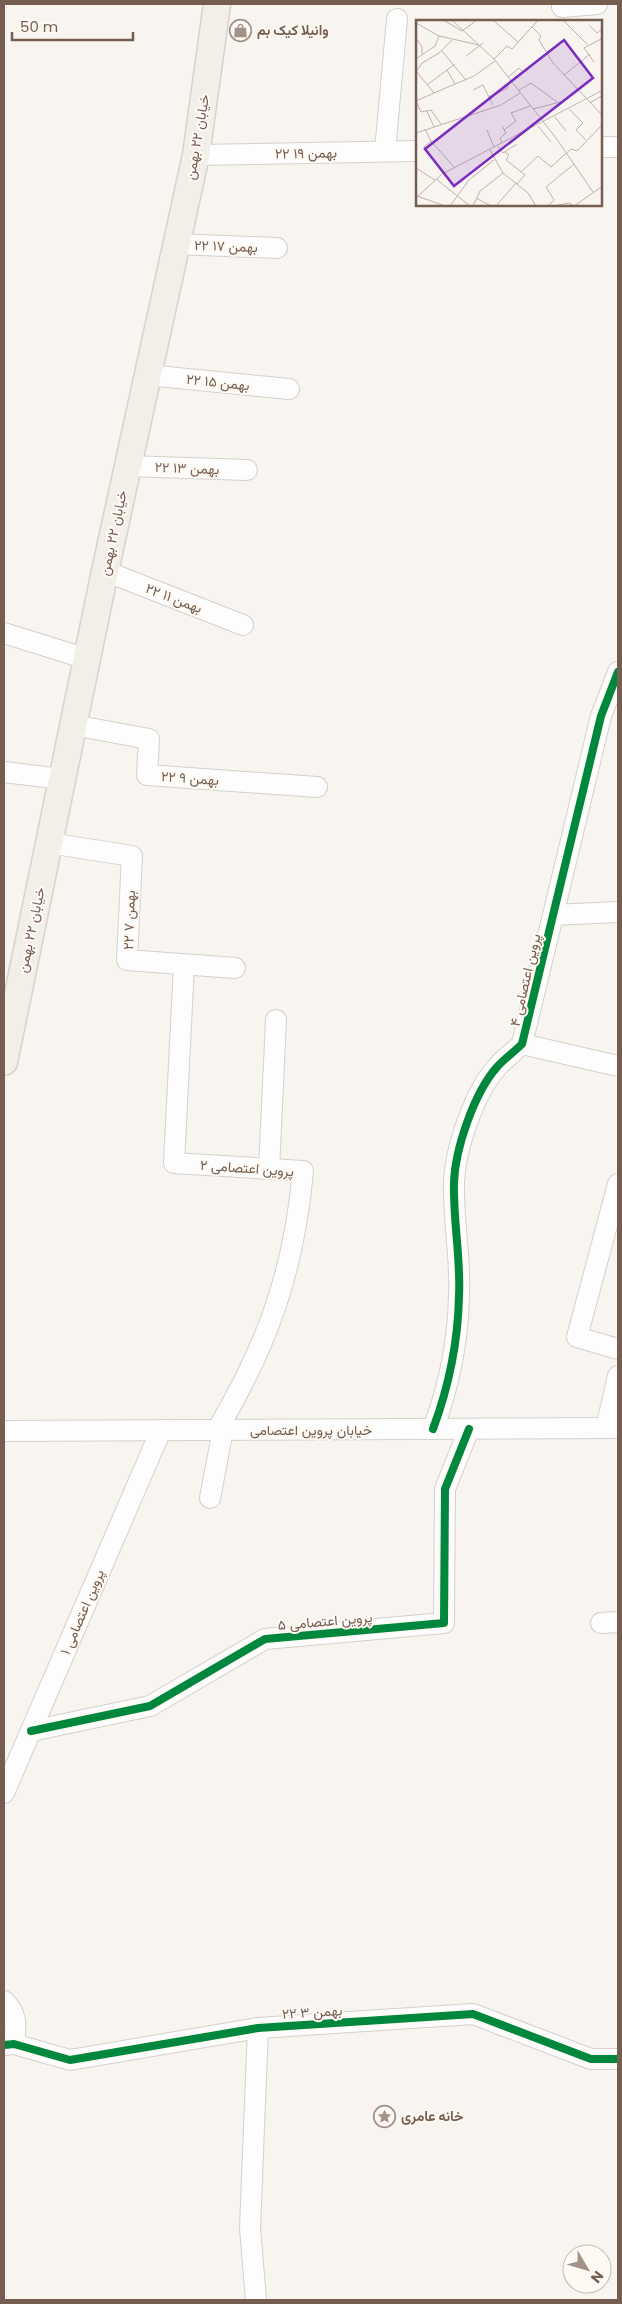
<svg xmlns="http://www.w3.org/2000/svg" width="622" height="2304" viewBox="0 0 622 2304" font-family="Poppins,Vazirmatn,sans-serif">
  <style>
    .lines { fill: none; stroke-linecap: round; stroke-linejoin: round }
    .minor-casing { stroke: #d5d0cb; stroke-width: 22 }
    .major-casing { stroke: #d9d1cc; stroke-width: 29 }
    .minor { stroke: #fefdfd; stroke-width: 20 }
    .major { stroke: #f2eee8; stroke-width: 26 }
    .cycleway-casing { stroke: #fef9f2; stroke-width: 11 }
    .cycleway { stroke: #00873e; stroke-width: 8 }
    .labels { text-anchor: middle; stroke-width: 4; stroke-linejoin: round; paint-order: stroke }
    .poi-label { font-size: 14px; font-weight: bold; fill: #755d50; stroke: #fef9f2; text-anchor: start }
    .street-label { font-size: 14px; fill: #755d50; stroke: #fef9f2 }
    .inset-road { fill: none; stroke: #c0b3ab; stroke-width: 1 }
    .view { fill: #7b2cbf; fill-opacity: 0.15; stroke: #7b2cbf; stroke-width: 2.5 }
    .inset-edge { fill: none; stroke: #755d50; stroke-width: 2.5 }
  </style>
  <rect width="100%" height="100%" fill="#f8f4f0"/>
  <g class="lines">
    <defs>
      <g id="minor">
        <path d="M562,4V7L597,4"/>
        <path d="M601,147H618"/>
        <path d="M385,151L397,19"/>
        <path d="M196,155L417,151"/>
        <path d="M176,244L277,248"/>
        <path d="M147,375L289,389"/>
        <path d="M127,466L247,470"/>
        <path d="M105,571L243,625"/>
        <path d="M4,633L87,659"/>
        <path d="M73,725L149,739L147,775L317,787"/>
        <path d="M4,772L62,779"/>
        <path d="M49,843L132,856L127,960L235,968"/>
        <path d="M553,915L618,912"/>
        <path d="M184,965L174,1163L303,1171C294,1271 268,1344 217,1430"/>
        <path d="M522,1044L618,1066"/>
        <path d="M269,1169L276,1020"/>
        <path d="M618,1184L577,1337L618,1349"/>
        <path d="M606,1428L618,1376"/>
        <path d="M433,1429C449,1386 458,1343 459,1296C461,1259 453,1221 454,1183C455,1149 474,1093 497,1067C504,1059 514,1052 522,1044L601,716L618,672"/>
        <path d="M4,1431L618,1428"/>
        <path d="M210,1498L223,1430"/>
        <path d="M601,1623L618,1622"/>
        <path d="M31,1731L150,1706L265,1639L444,1623L445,1489L469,1429"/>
        <path d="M4,1793L161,1430"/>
        <path d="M4,2001C18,2014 16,2026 14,2044"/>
        <path d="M4,2045L14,2044L70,2060L258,2028L473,2014L591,2059H618"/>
        <path d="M256,2300L250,2228L258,2028"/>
      </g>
      <path id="major" d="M4,1062L105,571L196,155L217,4"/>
    </defs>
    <use href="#minor" class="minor-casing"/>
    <use href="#major" class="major-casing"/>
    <use href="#minor" class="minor"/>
    <use href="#major" class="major"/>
    <defs>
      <g id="cycleway">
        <path d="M433,1429C449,1386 458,1343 459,1296C461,1259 453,1221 454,1183C455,1149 474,1093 497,1067C504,1059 514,1052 522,1044L601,716L618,672"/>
        <path d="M31,1731L150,1706L265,1639L444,1623L445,1489L469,1429"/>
        <path d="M4,2045L14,2044L70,2060L258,2028L473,2014L591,2059H618"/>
      </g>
    </defs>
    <use href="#cycleway" class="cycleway-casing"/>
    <use href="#cycleway" class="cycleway"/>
  </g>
  <defs>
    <symbol id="shop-ring" viewBox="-11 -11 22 22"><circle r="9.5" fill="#fef9f2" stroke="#a39288" stroke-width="1.5"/><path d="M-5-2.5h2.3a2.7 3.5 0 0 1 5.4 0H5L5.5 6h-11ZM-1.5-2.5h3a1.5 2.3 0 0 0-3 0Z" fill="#a39288"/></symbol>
    <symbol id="sight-ring" viewBox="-11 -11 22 22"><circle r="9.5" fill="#fef9f2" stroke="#a39288" stroke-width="1.5"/><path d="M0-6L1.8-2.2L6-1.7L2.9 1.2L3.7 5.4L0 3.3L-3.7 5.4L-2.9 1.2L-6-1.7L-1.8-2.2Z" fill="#a39288"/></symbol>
  </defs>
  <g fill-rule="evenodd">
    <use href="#shop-ring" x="228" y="18" width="25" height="25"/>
    <use href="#sight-ring" x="372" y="2104" width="25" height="25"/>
  </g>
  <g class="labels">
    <g class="poi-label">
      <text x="257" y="35">وانیلا کیک بم</text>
      <text x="401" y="2121">خانه عامری</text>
    </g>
    <g class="street-label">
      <text transform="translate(197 137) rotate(-80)" y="5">خیابان ۲۲ بهمن</text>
      <text transform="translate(306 153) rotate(-1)" y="5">۲۲ بهمن ۱۹</text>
      <text transform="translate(226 246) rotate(2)" y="5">۲۲ بهمن ۱۷</text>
      <text transform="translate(218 382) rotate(6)" y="5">۲۲ بهمن ۱۵</text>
      <text transform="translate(187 468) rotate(2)" y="5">۲۲ بهمن ‍۱۳</text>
      <text transform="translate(113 533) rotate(-78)" y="5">خیابان ۲۲ بهمن</text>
      <text transform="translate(174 598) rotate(21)" y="5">۲۲ بهمن ۱۱</text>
      <text transform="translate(190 778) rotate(4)" y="5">۲۲ بهمن ۹</text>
      <text transform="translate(129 920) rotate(-88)" y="5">۲۲ بهمن ۷</text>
      <text transform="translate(31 930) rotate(-78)" y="5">خیابان ۲۲ بهمن</text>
      <text transform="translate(525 980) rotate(-77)" y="5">پروین اعتصامی ۴</text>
      <text transform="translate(247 1168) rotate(4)" y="5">پروین اعتصامی ۲</text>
      <text x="311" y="1435">خیابان پروین اعتصامی</text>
      <text transform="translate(82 1612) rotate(-67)" y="5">پروین اعتصامی ۱</text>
      <text transform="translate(325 1621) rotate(-5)" y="5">پروین اعتصامی ۵</text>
      <text transform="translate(312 2012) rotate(-4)" y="5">۲۲ بهمن ۳</text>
    </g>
  </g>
  <g transform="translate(416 20)">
    <rect width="186" height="186" fill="#f8f4f0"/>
    <path class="inset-road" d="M27,0L46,11L61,0M36,0L78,39L140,118L177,172M77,0L102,22M147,0L172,25M0,3L23,16L63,25M173,5L181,13L187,8M116,7L125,16L123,20L137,43L187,96M0,18L6,27V34M26,31L49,59M50,36L67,23M0,39L19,26L23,16M78,39L91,26L96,29L122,0M178,42L168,28L187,18M31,50L39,64M0,51L18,73L58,56L79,41M0,52L6,43L23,33L36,20M148,55L174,34M92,57L103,48L108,53M11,65L39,44M57,70L67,65L77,85M102,71L115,63L141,82M72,77L92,68L90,65M0,81L5,92L15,90L25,104M0,81L18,73M174,83L187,75M117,89L148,81L161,69M153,89L167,103L160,110L170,120M11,91L18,107M139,97L150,111M86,106L90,113L84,118L86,123M122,106L135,122M9,109L15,121L38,147M71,110L78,127M88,110L100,101L95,93L114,86M0,113L85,85L104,73M82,126L87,133L101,124M74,130L87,153L112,173L120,186M89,132L93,135L90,140L109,155L101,164M14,136L8,127L15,121M0,148L19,160M105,152L122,136L135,147L155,129L161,131L185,106M20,159L54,186M1,176L29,186M0,178L26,154L187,70M60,178L75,186M34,186L53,160L78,140M57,186L64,171L87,153M80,186L100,163M132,186L138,180L130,167L158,144M137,186L153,183L158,186M158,186L187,166"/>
    <path class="view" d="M148,20L177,58L38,166L9,129Z"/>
    <rect width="186" height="186" class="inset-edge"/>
  </g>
  <rect width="622" height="2304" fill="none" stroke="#755d50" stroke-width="10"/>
  <g transform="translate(587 2269) rotate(128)"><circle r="24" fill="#fef9f2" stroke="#c7bbb1"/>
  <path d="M0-4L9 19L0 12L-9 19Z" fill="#a39288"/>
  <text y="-8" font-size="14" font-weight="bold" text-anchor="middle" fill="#755d50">N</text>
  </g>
  <path d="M12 32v8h121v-8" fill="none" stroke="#755d50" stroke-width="2.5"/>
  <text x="20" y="32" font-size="15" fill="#755d50" stroke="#fef9f2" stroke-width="4" paint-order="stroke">50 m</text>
</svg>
